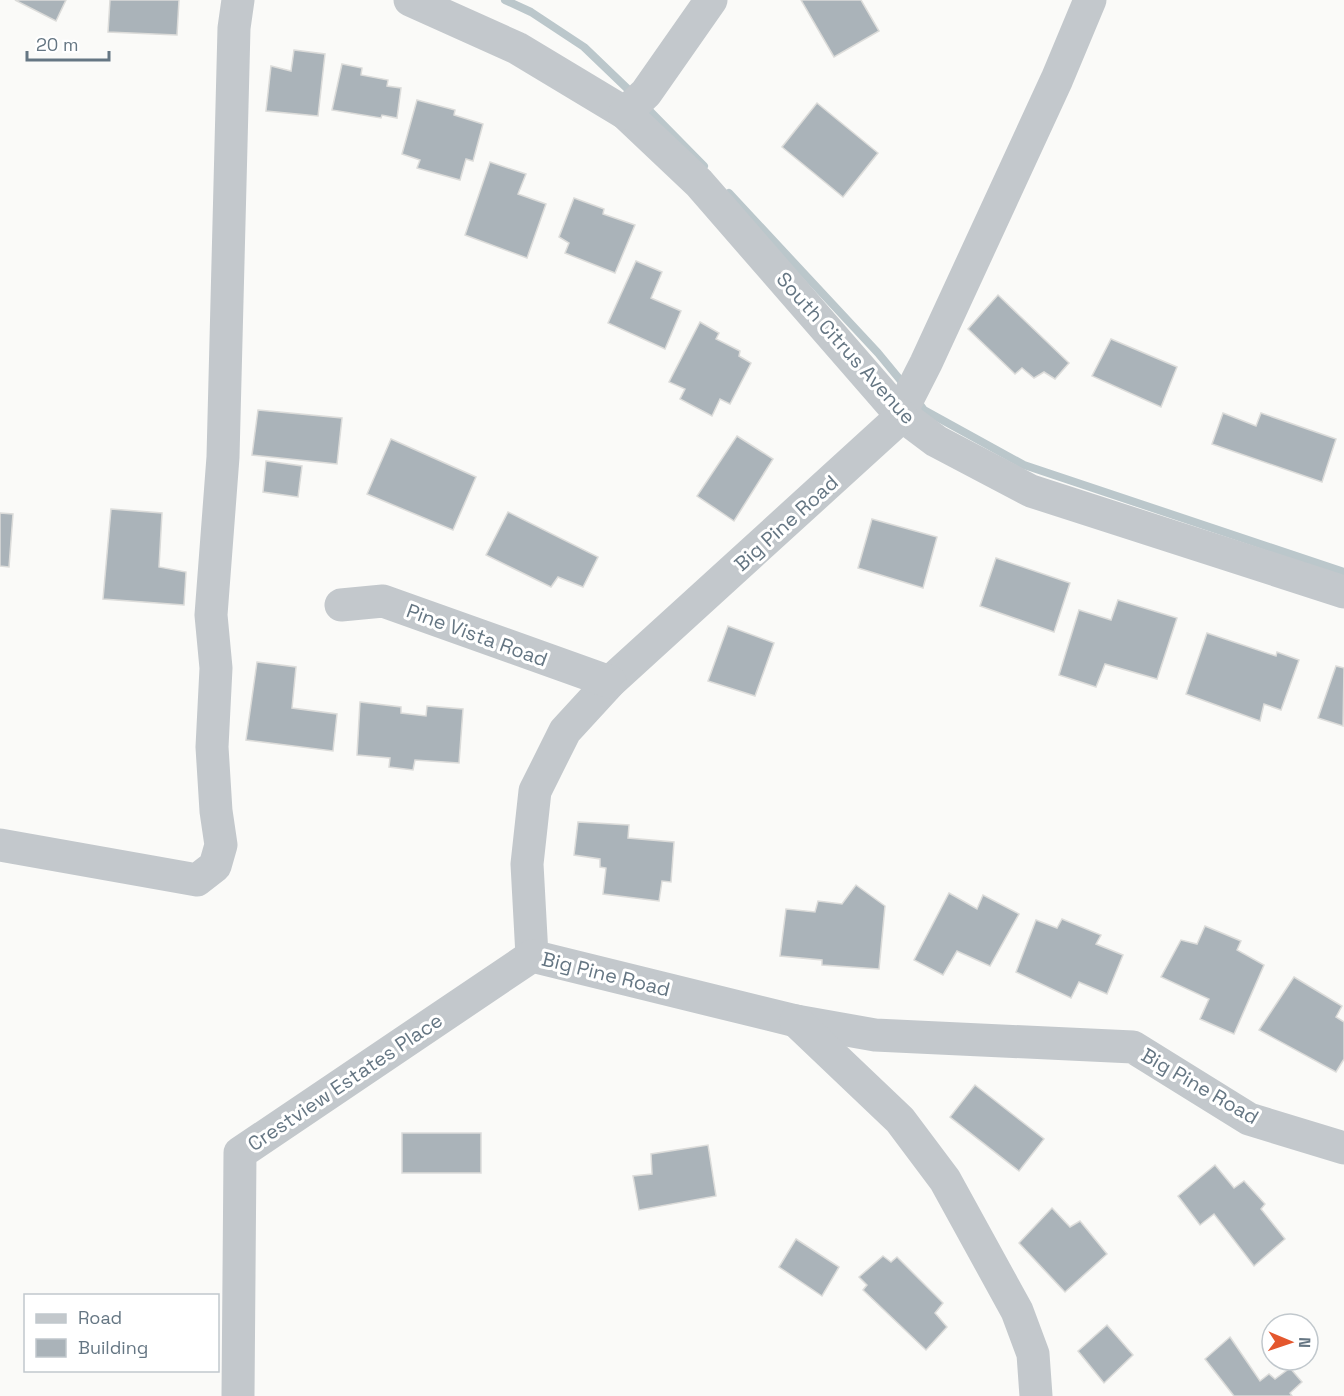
<svg xmlns="http://www.w3.org/2000/svg" width="1344" height="1396" viewBox="0 0 1344 1396" font-family="'Space Grotesk',sans-serif">
  <style>
    .lines { fill: none; stroke-linecap: round; stroke-linejoin: round }
    .stream { stroke: #bbc7cb; stroke-width: 8 }
    .building { fill: #aab3b9; stroke: #dcdcda; stroke-width: 1.5 }
    .minor { stroke: #c3c8cc; stroke-width: 33 }
    .labels { text-anchor: middle; stroke-width: 6; stroke-linejoin: round; paint-order: stroke }
    .street-label { font-size: 20px; fill: #657683; stroke: #fff }
  </style>
  <rect width="100%" height="100%" fill="#fafaf8"/>
  <g class="lines">
    <g class="stream">
      <path d="M505,0L531,12L584,47L634,95"/>
      <path d="M643,104L704,166"/>
      <path d="M729,193L878,353L906,387"/>
      <path d="M916,399L924,410L1024,465L1344,572"/>
    </g>
  </g>
  <g class="building">
    <path d="M15,0H66L56,21Z"/>
    <path d="M110,0H179L177,35L108,32Z"/>
    <path d="M801,0H861L879,31L834,57Z"/>
    <path d="M294,50L325,54L318,116L266,111L271,66L291,71Z"/>
    <path d="M342,64L362,68L361,75L388,80L387,86L401,88L397,118L382,115L381,118L332,110Z"/>
    <path d="M417,100L455,110L454,115L483,124L473,161L466,159L460,180L417,168L420,160L402,154Z"/>
    <path d="M817,103L878,153L843,197L782,147Z"/>
    <path d="M490,162L526,174L518,194L546,204L527,258L465,235Z"/>
    <path d="M574,198L604,209L603,214L635,225L615,273L565,253L569,243L559,237Z"/>
    <path d="M636,261L662,272L651,298L681,311L665,349L608,323Z"/>
    <path d="M998,295L1069,363L1055,379L1044,372L1034,378L1022,368L1015,374L968,329Z"/>
    <path d="M700,322L719,333L716,339L740,351L739,356L751,363L730,404L720,399L712,416L680,399L685,389L669,382Z"/>
    <path d="M1111,339L1177,367L1161,407L1092,376Z"/>
    <path d="M258,410L342,418L337,464L252,455Z"/>
    <path d="M1223,413L1256,426L1261,413L1336,439L1322,482L1212,444Z"/>
    <path d="M737,436L773,459L734,521L697,496Z"/>
    <path d="M391,439L476,477L453,530L367,494Z"/>
    <path d="M266,461L302,466L298,497L263,492Z"/>
    <path d="M111,509L162,513L159,567L186,572L184,605L103,599Z"/>
    <path d="M508,512L598,557L583,587L558,577L551,587L486,555Z"/>
    <path d="M0,513L13,514L9,567L0,566Z"/>
    <path d="M872,519L937,537L923,588L858,568Z"/>
    <path d="M996,558L1070,583L1054,632L980,606Z"/>
    <path d="M1118,600L1177,618L1157,679L1105,664L1096,687L1059,675L1079,610L1111,620Z"/>
    <path d="M728,626L774,643L755,696L708,681Z"/>
    <path d="M1207,633L1276,656L1277,652L1299,660L1281,710L1264,704L1260,721L1186,694Z"/>
    <path d="M257,662L296,667L292,708L337,714L333,751L246,740Z"/>
    <path d="M1336,666L1344,668L1343,726L1318,718Z"/>
    <path d="M360,702L401,707V713L426,716L427,706L463,709L459,763L415,760L413,770L389,767L390,758L357,755Z"/>
    <path d="M578,822L629,825L628,838L674,842L671,882L662,881L659,901L603,894L606,868L600,867V859L574,855Z"/>
    <path d="M856,885L885,906L879,969L822,965V960L780,956L786,909L815,912L818,901L842,904Z"/>
    <path d="M949,893L977,909L983,895L1019,914L990,966L957,951L943,975L914,960Z"/>
    <path d="M1062,919L1101,935L1096,944L1123,955L1107,994L1079,982L1071,998L1016,972L1036,920L1057,928Z"/>
    <path d="M1205,926L1241,941L1237,950L1264,965L1234,1034L1200,1019L1209,999L1161,977L1181,940L1197,944Z"/>
    <path d="M1294,977L1342,1006L1336,1017L1344,1022V1059L1336,1072L1259,1030Z"/>
    <path d="M975,1085L1044,1139L1019,1171L950,1117Z"/>
    <rect x="402" y="1133" width="79" height="40"/>
    <path d="M708,1145L716,1196L639,1210L633,1176L652,1174L651,1154Z"/>
    <path d="M1215,1165L1234,1188L1244,1181L1265,1204L1261,1209L1285,1239L1254,1266L1214,1214L1200,1225L1178,1196Z"/>
    <path d="M1052,1208L1070,1227L1080,1221L1107,1254L1065,1292L1019,1243Z"/>
    <path d="M796,1239L839,1267L822,1296L779,1267Z"/>
    <path d="M883,1256L891,1262L897,1257L943,1303L935,1313L947,1327L926,1350L863,1290L867,1285L859,1277Z"/>
    <path d="M1107,1325L1133,1355L1104,1383L1078,1351Z"/>
    <path d="M1230,1337L1260,1381L1269,1374L1275,1379L1290,1368L1302,1382L1290,1393L1292,1396H1234L1205,1359Z"/>
  </g>
  <g class="lines">
    <g class="minor">
      <path d="M410,0L517,48L625,113L699,183L900,414L936,441L1031,491L1344,592"/>
      <path d="M625,113L646,93L711,0"/>
      <path d="M900,414L926,363L1057,79L1090,0"/>
      <path d="M902,416L610,682L565,731L535,791L527,864L532,956L796,1021L875,1035L1133,1047L1249,1119L1344,1148"/>
      <path d="M341,605L383,601L610,682"/>
      <path d="M0,845L197,880L215,866L221,845L216,811L212,747L216,668L211,615L223,457L234,28L238,0"/>
      <path d="M796,1021L900,1120L945,1180L1017,1311L1033,1354L1036,1396"/>
      <path d="M238,1396L240,1153L532,956"/>
    </g>
  </g>
  <g class="labels">
    <g class="street-label">
      <text transform="translate(846 348) rotate(48)" y="7">South Citrus Avenue</text>
      <text transform="translate(786 523) rotate(-42)" y="7">Big Pine Road</text>
      <text transform="translate(477 635) rotate(20)" y="7">Pine Vista Road</text>
      <text transform="translate(606 974) rotate(14)" y="7">Big Pine Road</text>
      <text transform="translate(345 1082) rotate(-34)" y="7">Crestview Estates Place</text>
      <text transform="translate(1200 1086) rotate(30)" y="7">Big Pine Road</text>
    </g>
  </g>
  <rect x="24" y="1294" width="195" height="78" fill="#ffffff" stroke="#c1c8cd" stroke-width="1.5"/>
  <rect x="36" y="1314" width="30" height="9" fill="#c3c8cc" stroke="#c1c8cd" stroke-width="1.5"/>
  <text x="78" y="1324" font-size="18" fill="#657683">Road</text>
  <rect x="36" y="1339" width="30" height="18" fill="#aab3b9" stroke="#c1c8cd" stroke-width="1.5"/>
  <text x="78" y="1354" font-size="18" fill="#657683">Building</text>
  <g transform="translate(1290 1342) rotate(92)"><circle r="28" fill="#ffffff" stroke="#c1c8cd" stroke-width="1.5"/>
  <path d="M0-4.5L10 22L0 15L-10 22Z" fill="#e4572e"/>
  <text y="-9" font-size="16" font-weight="bold" text-anchor="middle" fill="#657683">N</text>
  </g>
  <path d="M27 51v9h82v-9" fill="none" stroke="#657683" stroke-width="3"/>
  <text x="36" y="51" font-size="18" fill="#657683" stroke="#ffffff" stroke-width="4.5" paint-order="stroke">20 m</text>
</svg>
